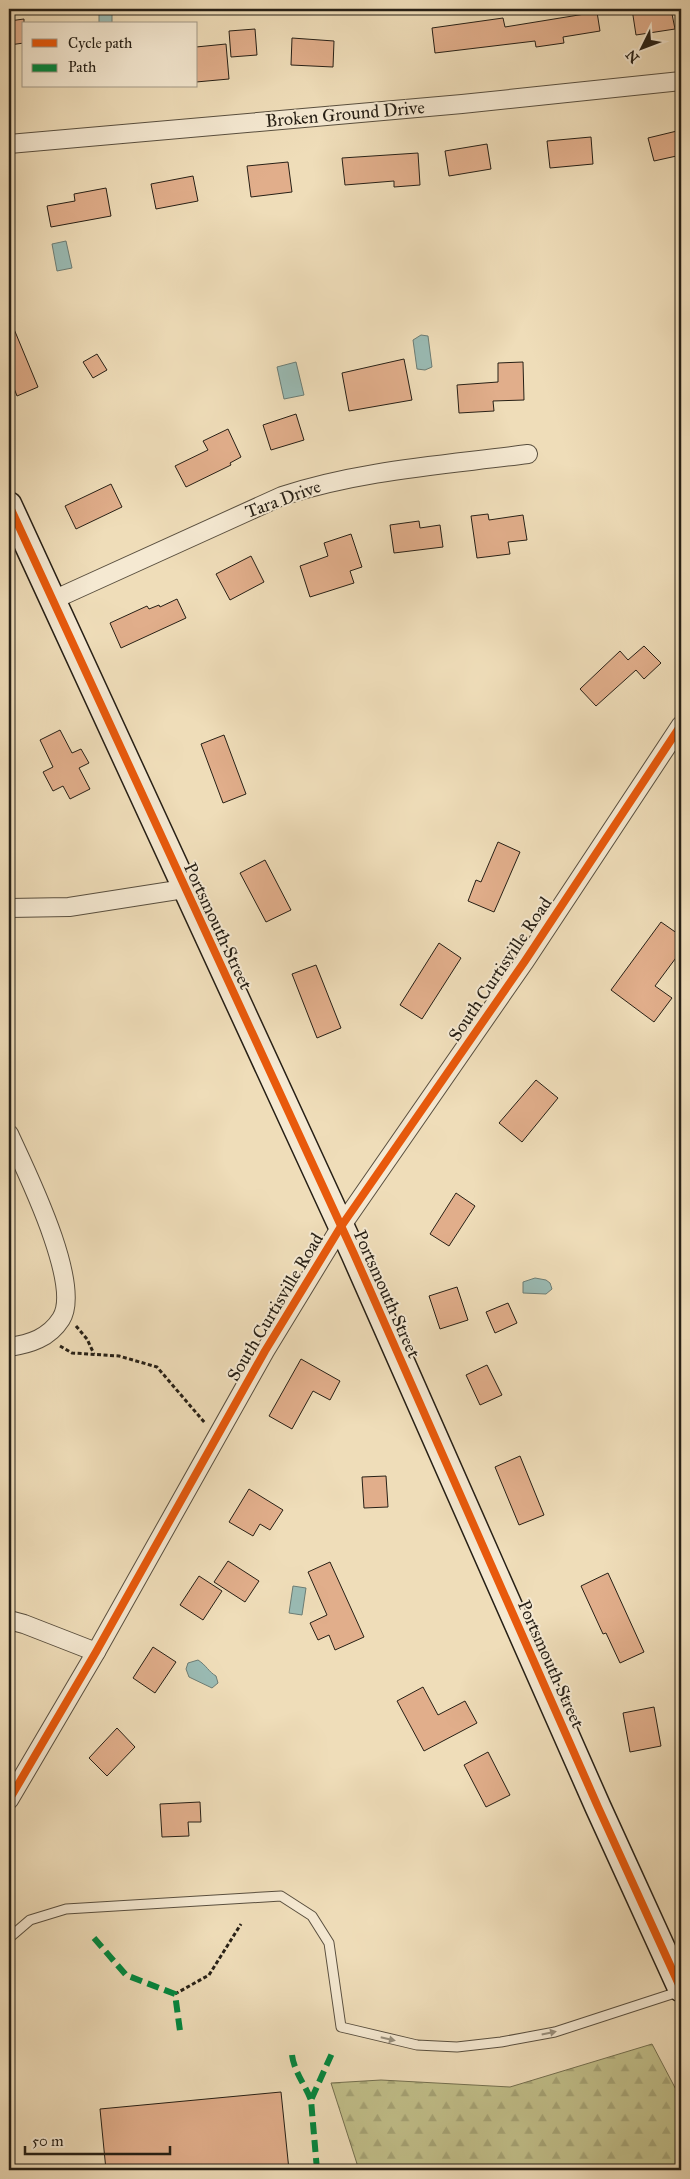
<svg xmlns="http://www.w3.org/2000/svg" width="690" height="2179" viewBox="0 0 690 2179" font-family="'IM FELL Great Primer',serif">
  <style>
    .forest { fill: url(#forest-firs); stroke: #747050 }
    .water { fill: #9abbb4; stroke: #6c7d75 }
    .building { fill: #e1ae8b; stroke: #272016 }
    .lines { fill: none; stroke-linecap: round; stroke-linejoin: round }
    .lane-casing { stroke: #594f3f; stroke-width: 11 }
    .street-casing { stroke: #594f3f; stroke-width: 20 }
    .secondary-casing { stroke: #272016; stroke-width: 28 }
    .path { stroke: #272016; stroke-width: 3; stroke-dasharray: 4 2.5; stroke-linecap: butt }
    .lane { stroke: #f5e9d2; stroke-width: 9 }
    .street { stroke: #f5e9d2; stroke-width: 18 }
    .secondary { stroke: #f5e9d2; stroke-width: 25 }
    .quiet { stroke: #00873e; stroke-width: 6; stroke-dasharray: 12 6; stroke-linecap: butt }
    .cycleway-casing { stroke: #f5e9d2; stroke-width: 11 }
    .cycleway { stroke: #e8590c; stroke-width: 8 }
    .oneway { fill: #988f7d }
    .labels { text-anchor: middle; stroke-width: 4; stroke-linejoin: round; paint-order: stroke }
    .street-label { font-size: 18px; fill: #272016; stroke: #f5e9d2 }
  </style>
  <defs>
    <pattern id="forest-firs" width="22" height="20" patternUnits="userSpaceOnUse" patternTransform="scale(1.25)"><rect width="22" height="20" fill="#c1bf8a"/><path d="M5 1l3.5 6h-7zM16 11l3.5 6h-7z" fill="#a6a476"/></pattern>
  </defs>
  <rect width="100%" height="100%" fill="#efddb9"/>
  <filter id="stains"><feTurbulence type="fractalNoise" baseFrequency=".004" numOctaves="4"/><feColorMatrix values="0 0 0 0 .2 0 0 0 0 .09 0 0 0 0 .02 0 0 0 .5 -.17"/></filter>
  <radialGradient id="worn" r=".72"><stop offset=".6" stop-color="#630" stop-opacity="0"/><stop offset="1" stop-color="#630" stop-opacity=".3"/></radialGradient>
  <path class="forest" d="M652,2044L681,2099V2170H359L331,2083L381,2080L510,2087Z"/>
  <g class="water">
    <rect x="99" y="9" width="13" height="15"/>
    <path d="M66,241L72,268L57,271L52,244Z"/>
    <path d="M421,335L428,336L432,367L425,370L417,369L413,340Z"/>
    <path d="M296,362L304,395L284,399L277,367Z"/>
    <path d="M535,1278L546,1280L550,1283L552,1289L546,1294L523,1293V1282Z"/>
    <path d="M293,1586L306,1588L302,1615L289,1613Z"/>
    <path d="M198,1660C206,1665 209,1672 216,1676L218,1683L212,1688L189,1677L186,1669L188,1663Z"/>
  </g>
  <g class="building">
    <path d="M632,9H671L675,29L636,35Z"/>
    <path d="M597,12L600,31L563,37L564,43L536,47L535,41L435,53L432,28L503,18L505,27Z"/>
    <path d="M24,19V43L9,45V21Z"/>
    <path d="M255,29L257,55L231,57L229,31Z"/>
    <path d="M292,38L334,41L333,67L291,65Z"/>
    <path d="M226,44L229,79L196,82V47Z"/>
    <path d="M681,130V155L654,161L648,138Z"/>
    <path d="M591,137L593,164L550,168L547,141Z"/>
    <path d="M487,144L491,169L449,176L445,151Z"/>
    <path d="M418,153L420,185L394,187V181L345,185L342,158Z"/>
    <path d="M288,162L292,192L251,197L247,166Z"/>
    <path d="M193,176L198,201L156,209L151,184Z"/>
    <path d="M106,188L111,216L51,227L47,206L75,201L74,194Z"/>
    <path d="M9,317L38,387L17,396L9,375Z"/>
    <path d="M97,354L107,370L93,378L83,362Z"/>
    <path d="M404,359L412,400L349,411L342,373Z"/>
    <path d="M523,362L524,400L493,401L494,411L459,413L457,385L498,382V363Z"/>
    <path d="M296,414L304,440L271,450L263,425Z"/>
    <path d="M228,429L241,457L230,463L231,465L186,487L175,466L208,450L203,441Z"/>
    <path d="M111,484L122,507L76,529L65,506Z"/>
    <path d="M488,514L489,520L523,515L527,540L508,542L510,554L477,558L471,516Z"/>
    <path d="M419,521L420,528L440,525L443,547L394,553L390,525Z"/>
    <path d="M351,534L362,567L350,571L354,583L310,597L300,566L328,556L324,543Z"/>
    <path d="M251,556L264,582L230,600L216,574Z"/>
    <path d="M177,599L186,618L121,648L110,623L147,606L149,609L159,605L160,607Z"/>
    <path d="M644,646L661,663L644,679L636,670L596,706L580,689L620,651L628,660Z"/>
    <path d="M60,730L72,753L81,749L89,763L79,768L90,789L70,799L63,786L53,791L43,772L53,767L40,740Z"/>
    <path d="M224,735L246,794L223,803L201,744Z"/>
    <path d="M498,842L520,852L494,912L468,901L476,880L481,882Z"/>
    <path d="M265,860L291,910L266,922L240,873Z"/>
    <path d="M661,922L681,936V951L655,986L672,998L654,1022L611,990Z"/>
    <path d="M439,943L461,958L422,1019L400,1005Z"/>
    <path d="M316,965L341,1028L317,1038L292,974Z"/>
    <path d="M536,1080L558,1098L522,1142L499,1123Z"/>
    <path d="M456,1193L475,1206L449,1246L430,1234Z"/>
    <path d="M457,1287L468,1320L440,1329L429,1296Z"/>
    <path d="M508,1303L517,1323L495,1333L486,1312Z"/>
    <path d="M301,1359L340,1381L330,1400L313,1391L292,1429L269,1416Z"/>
    <path d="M487,1365L502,1395L480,1405L466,1375Z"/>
    <path d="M520,1456L544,1515L519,1525L495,1467Z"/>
    <path d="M386,1476L388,1507L364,1508L362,1477Z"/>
    <path d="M249,1489L283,1510L270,1530L260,1524L253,1536L229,1522Z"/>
    <path d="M228,1561L259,1581L245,1602L214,1582Z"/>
    <path d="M330,1562L364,1637L335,1650L329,1635L318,1640L310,1623L327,1615L308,1572Z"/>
    <path d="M608,1573L644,1652L620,1663L606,1633L603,1634L581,1586Z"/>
    <path d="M199,1576L222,1591L203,1620L180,1605Z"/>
    <path d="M153,1647L176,1662L155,1693L133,1678Z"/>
    <path d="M423,1687L438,1715L465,1701L477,1723L424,1751L397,1701Z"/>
    <path d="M654,1707L661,1746L630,1752L623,1713Z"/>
    <path d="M117,1728L135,1747L107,1776L89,1758Z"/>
    <path d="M488,1752L510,1795L486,1807L464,1765Z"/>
    <path d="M200,1802L201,1822H188L189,1836L162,1837L160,1804Z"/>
    <path d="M281,2092L289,2170H106L100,2109Z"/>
  </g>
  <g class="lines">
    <defs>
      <path id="lane" d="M9,1938L30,1920L66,1909L281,1896L312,1916L329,1943L341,2027L417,2045L457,2047L501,2042L555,2032L681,1991"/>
      <g id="street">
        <path d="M9,144L462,104L681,81"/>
        <path d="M53,600L282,496C361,470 445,465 528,454"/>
        <path d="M9,908L69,907L184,889"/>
        <path d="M9,1134C25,1169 83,1285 61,1319C49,1338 30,1344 9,1347"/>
        <path d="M9,1620L24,1624L96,1652"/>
        <path d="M9,1800L96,1652L265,1351L340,1228L525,961L681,725"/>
      </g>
      <path id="secondary" d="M9,505L354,1254L598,1807L681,1989"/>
    </defs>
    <use href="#lane" class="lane-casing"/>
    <use href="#street" class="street-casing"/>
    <use href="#secondary" class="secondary-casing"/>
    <g class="path">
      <path d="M76,1326L87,1339L94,1354"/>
      <path d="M60,1346L72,1353L119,1356L157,1367L205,1423"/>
      <path d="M175,1994L209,1975L241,1924"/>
    </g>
    <use href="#lane" class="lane"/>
    <use href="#street" class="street"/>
    <use href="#secondary" class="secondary"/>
    <g class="quiet">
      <path d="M94,1938L126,1975L175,1994L180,2031"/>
      <path d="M292,2055C294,2071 305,2085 311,2100"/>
      <path d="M317,2170L311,2100L333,2051"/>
    </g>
    <defs>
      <g id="cycleway">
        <path d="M9,505L354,1254L598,1807L681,1989"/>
        <path d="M9,1800L96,1652L265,1351L340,1228L525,961L681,725"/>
      </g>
    </defs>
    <use href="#cycleway" class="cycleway-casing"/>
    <use href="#cycleway" class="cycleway"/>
  </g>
  <defs><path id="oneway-solid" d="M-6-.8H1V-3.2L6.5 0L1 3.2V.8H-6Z" transform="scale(1.25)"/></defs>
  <g class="oneway">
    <use href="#oneway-solid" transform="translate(549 2033) rotate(-12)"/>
    <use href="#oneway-solid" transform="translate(388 2039) rotate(13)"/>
  </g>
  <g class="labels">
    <g class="street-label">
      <text transform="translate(345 114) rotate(-5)" y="6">Broken Ground Drive</text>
      <text transform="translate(283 499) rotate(-20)" y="6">Tara Drive</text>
      <text transform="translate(218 926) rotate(65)" y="6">Portsmouth Street</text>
      <text transform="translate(500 969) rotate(-56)" y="6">South Curtisville Road</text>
      <text transform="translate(387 1294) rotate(66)" y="6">Portsmouth Street</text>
      <text transform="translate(275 1307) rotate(-59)" y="6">South Curtisville Road</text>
      <text transform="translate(551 1664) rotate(66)" y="6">Portsmouth Street</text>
    </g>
  </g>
  <rect width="690" height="2179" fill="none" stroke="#efddb9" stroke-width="30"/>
  <rect x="10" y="10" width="670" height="2159" fill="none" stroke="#272016" stroke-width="2.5"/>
  <rect x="15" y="15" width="660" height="2149" fill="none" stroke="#272016"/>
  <rect x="22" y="22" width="175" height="65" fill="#f5e9d2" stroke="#a39987"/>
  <rect x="32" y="39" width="25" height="8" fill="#e8590c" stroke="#a39987"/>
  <text x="68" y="48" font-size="15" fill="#272016">Cycle path</text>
  <rect x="32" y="64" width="25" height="8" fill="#00873e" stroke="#a39987"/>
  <text x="68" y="72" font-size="15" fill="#272016">Path</text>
  <g transform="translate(642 48) rotate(228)" stroke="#f5e9d2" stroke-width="4" paint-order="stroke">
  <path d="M0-4L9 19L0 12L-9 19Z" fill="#272016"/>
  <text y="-8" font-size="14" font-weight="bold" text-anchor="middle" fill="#272016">N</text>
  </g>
  <path d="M25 2146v8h145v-8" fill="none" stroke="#272016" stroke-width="2.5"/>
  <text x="32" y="2146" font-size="15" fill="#272016" stroke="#f5e9d2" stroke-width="4" paint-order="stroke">50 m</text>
  <rect width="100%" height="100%" filter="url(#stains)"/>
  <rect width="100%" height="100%" fill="url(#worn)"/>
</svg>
